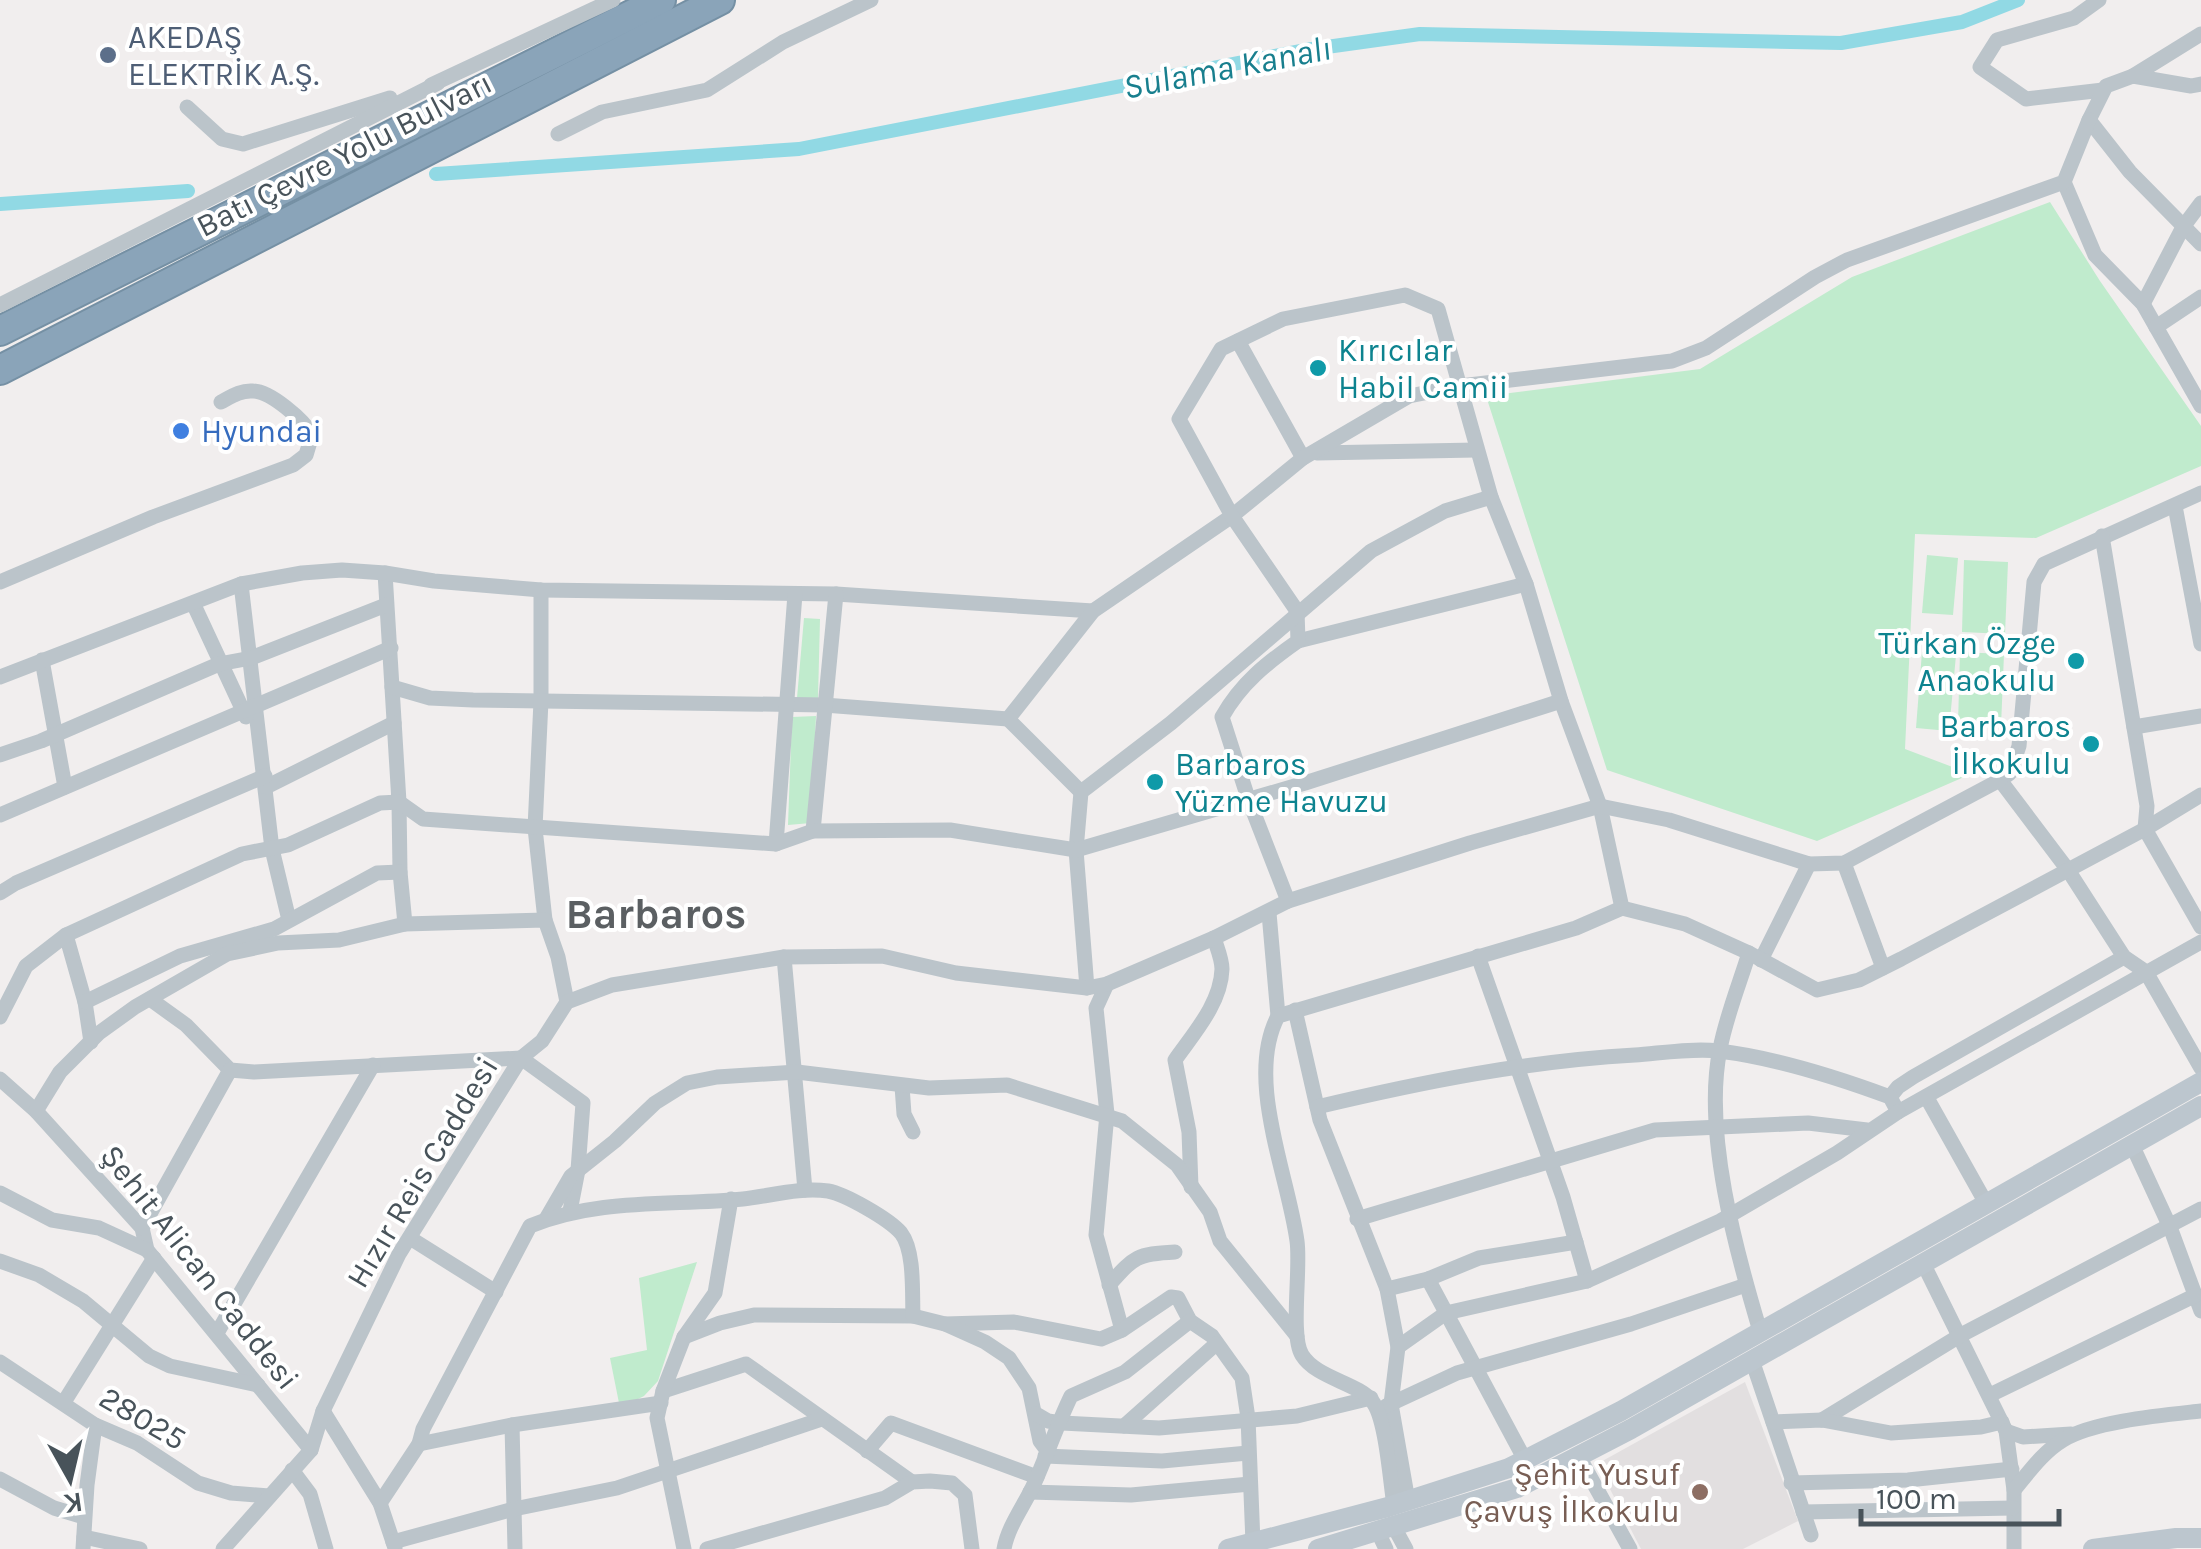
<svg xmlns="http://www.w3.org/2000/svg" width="2201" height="1549" viewBox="0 0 2201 1549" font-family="Karla,sans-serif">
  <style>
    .education { fill: #e2dfe0 }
    .green { fill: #c0ebcd }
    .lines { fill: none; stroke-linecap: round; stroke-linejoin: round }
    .canal { stroke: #91d9e4; stroke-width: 14 }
    .highway-casing { stroke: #7590a4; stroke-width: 32 }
    .street { stroke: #bbc4ca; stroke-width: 15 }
    .secondary { stroke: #bcc6ce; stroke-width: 20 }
    .highway { stroke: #8aa4b9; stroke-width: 28 }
    .service-dot { fill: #5c6f8a; stroke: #fff; stroke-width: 4 }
    .culture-dot { fill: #0f9aa8; stroke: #fff; stroke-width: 4 }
    .shop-dot { fill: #3f7fe0; stroke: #fff; stroke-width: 4 }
    .education-dot { fill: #8d6e63; stroke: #fff; stroke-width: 4 }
    .labels { text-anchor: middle; stroke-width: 8; stroke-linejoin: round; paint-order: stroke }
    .service-label { font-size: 32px; fill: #4e5e75; stroke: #fff; text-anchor: start }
    .street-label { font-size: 32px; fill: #48535a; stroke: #fff }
    .culture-label { font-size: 32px; fill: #0d838f; stroke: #fff; text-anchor: start }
    .shop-label { font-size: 32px; fill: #366cbe; stroke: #fff; text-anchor: start }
    .education-label { font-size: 32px; fill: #785e54; stroke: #fff; text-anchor: end }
    .water-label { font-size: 35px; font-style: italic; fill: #187f8e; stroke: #fff }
    .district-label { font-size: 42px; font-weight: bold; fill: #5b5f62; stroke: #fff }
  </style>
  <rect width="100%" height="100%" fill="#f1eeee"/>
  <path class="education" d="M1745,1382L1798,1521L1743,1549H1641L1597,1464Z"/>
  <g class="green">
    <path d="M2050,202L2100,281L2201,426V466L2036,538L1915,534L1905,749L1971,774L1817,841L1607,770L1486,396L1700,369L1852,277Z"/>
    <path d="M1927,555L1958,558L1953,615L1922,613Z"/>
    <path d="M1964,560L2008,562L2005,634L1962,632Z"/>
    <path d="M804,618L820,619L818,698H797Z"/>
    <path d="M1922,652L1956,655L1949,731L1916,728Z"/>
    <path d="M1960,652L2004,654L2001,726L1958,724Z"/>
    <path d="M816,716L811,823L788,825L792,717Z"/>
    <path d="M697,1262L658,1381L644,1396L620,1408L610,1358L647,1350L639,1278Z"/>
  </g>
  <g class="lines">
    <g class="canal">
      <path d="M436,174L799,149L1305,50L1420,34L1841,43L1962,22L2018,0"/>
      <path d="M0,204L188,191"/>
    </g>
    <defs>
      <g id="highway">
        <path d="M0,331L661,0"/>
        <path d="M0,370L720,0"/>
      </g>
    </defs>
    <use href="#highway" class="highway-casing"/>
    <g class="street">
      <path d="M2099,0L2074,18L1997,40L1980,67L2026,99L2103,90"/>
      <path d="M2133,76L2201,34"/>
      <path d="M2201,84L2191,86L2133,76L2106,86L2089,120L2130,172L2201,244"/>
      <path d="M431,85L613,0"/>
      <path d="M187,107L222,139L243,144L390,98"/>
      <path d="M558,134L602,112L707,90L783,42L871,0"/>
      <path d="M2064,182L2095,255L2143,304L2201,406"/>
      <path d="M2143,304L2183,227L2201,203"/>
      <path d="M0,305L438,83"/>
      <path d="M2156,327L2201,297"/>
      <path d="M1238,341L1303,458"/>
      <path d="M1317,453L1476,450"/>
      <path d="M2201,493L2044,564L2034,582L2019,746L2010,773L2000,780L2068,870L2124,957L2146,972L2201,1068"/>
      <path d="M2175,506L2201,644"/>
      <path d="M2102,536L2147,806L2145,829L2201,927"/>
      <path d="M385,573L399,802L400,872L405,924"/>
      <path d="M0,582L153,517L293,465L306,455L312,435C304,420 270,391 253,391C241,390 232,396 221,402"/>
      <path d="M241,584L272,849L289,920"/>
      <path d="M541,590V701L535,828L545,920"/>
      <path d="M193,603L246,717"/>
      <path d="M1298,641L1526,584"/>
      <path d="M42,660L65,787"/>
      <path d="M0,677L241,584L302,573L342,570L385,573L434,581L541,590L836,594L1093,611"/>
      <path d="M392,687L430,698L473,700L824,705L1008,719L1093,611L1232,516L1303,458L1409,396L1460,386L1672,361L1706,348L1815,277L1847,260L2064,182L2089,120"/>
      <path d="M1008,719L1081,792"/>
      <path d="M2134,727L2201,716"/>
      <path d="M0,755L41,741L219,664L251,658L386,605"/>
      <path d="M266,787L394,723"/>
      <path d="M0,815L391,648"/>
      <path d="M813,831L836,594"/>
      <path d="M776,844L795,594"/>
      <path d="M1844,863L1883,968"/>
      <path d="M0,893L16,883L265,776"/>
      <path d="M1288,901L1248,798L1222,717C1241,683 1267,663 1298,641L1297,611L1232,516L1179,419L1221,349L1283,319L1405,295L1438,309L1491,497L1526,584L1561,701L1600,806L1622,908"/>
      <path d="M1269,913L1278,1016"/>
      <path d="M66,935L85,1002L91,1042"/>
      <path d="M1749,953C1739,985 1726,1017 1720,1049C1703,1132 1736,1251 1760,1331"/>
      <path d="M1478,956L1563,1197L1587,1281"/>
      <path d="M784,957L805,1190"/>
      <path d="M1761,960L1809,864"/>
      <path d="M1107,984L1096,1008L1107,1114L1096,1235L1122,1330"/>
      <path d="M1087,988L1076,850L1081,792L1171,723L1371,551L1445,511L1491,497"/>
      <path d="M150,999L186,1025L230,1070L254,1072L521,1058L583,1103L578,1170L570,1211"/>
      <path d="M85,1002L180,956L274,929L377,873L400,872"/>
      <path d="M1295,1010L1320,1120L1387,1289L1398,1347L1391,1404L1408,1501"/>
      <path d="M0,1017L26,966L66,935L242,854L288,845L380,803L399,802L423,819L776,844L813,831L950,830L1076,850L1305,783L1561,701"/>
      <path d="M0,1079L36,1111L142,1228L147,1250L311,1450"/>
      <path d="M902,1086L904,1114L913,1132"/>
      <path d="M1890,1097L1898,1087L1913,1077L2124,957"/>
      <path d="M1927,1098L1987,1205"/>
      <path d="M1317,1107C1422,1082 1527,1061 1635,1055C1662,1053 1692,1048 1719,1051C1777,1058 1836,1077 1890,1097L1898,1112L2201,942"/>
      <path d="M36,1111L60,1072L99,1033L135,1007L227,954L278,943L339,940L405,924L545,920L558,957L567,1002"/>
      <path d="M2133,1147L2170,1227L2201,1311"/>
      <path d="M1191,1187L1189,1132L1175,1060C1194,1033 1221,1003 1222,969C1222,959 1217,948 1214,938"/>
      <path d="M0,1193L52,1220L99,1228L147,1250"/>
      <path d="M546,1219L571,1176L615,1141L655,1103L687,1083L717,1077L797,1072L929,1088L1007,1085L1122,1121L1177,1165L1210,1212L1220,1241L1297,1336"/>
      <path d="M1357,1219L1655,1130L1808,1123L1867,1130"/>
      <path d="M142,1228L230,1070"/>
      <path d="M410,1238L496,1292"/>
      <path d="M0,1261L39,1275L83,1301L149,1356L170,1366L258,1385"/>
      <path d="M1923,1263L2006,1431L2014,1490V1549"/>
      <path d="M1428,1279L1525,1460"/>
      <path d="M1109,1285C1134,1257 1136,1254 1175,1252"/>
      <path d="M1387,1289L1428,1279L1479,1258L1576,1242"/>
      <path d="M945,1324L1014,1322L1101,1339L1122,1330L1171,1297L1178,1298L1190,1321L1212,1336L1242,1378L1248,1418L1253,1543"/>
      <path d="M217,1333L373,1065"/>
      <path d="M684,1337L720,1323L754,1315L913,1316L945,1324L985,1342L1009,1358L1029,1388L1040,1441L1046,1449"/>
      <path d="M1398,1347L1446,1313L1587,1281L1720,1221L1837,1153L1898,1112"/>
      <path d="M1752,1360L1811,1535"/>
      <path d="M0,1362L95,1425L137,1443L198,1483L231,1493L269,1496"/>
      <path d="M663,1391L746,1364L912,1482"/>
      <path d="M1990,1395L2196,1295"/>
      <path d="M64,1402L154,1258"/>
      <path d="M1386,1406L1457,1373L1631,1324L1746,1285"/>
      <path d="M323,1411L380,1503L395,1548"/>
      <path d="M1036,1414L1048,1421L1062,1423L1159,1428L1297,1416L1371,1398"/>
      <path d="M1822,1420L1961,1335L2201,1209"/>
      <path d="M1773,1422L1822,1420L1891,1433L1981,1427L2002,1422"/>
      <path d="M512,1425L515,1549"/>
      <path d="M1124,1426L1216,1344"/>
      <path d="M2006,1431L2023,1437L2071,1434"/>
      <path d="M419,1444L512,1425L661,1403"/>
      <path d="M867,1451L891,1423L1037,1477"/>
      <path d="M1578,1455L1630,1549"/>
      <path d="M1045,1456L1162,1461L1248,1453"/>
      <path d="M292,1470L310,1494L326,1549"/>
      <path d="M0,1479L54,1508L84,1517"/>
      <path d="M1791,1483L1908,1480L2012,1469"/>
      <path d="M2014,1490C2029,1472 2043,1452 2063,1440C2094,1421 2165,1415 2201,1411"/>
      <path d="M1030,1492L1131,1495L1250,1484"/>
      <path d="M380,1503L419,1444L423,1429L530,1226C599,1198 670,1206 743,1199C771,1196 799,1187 828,1191C845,1194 889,1219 901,1233C915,1251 912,1294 913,1316"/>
      <path d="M1394,1505C1390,1481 1386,1417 1372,1401C1358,1383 1316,1378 1302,1355C1290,1336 1301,1268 1297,1241C1288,1174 1245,1079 1278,1016L1576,928L1622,908L1685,924L1749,953L1817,990L1859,980L1901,959L2145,829L2201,795"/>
      <path d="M1803,1512L2013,1508"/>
      <path d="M1394,1527L1406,1549"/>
      <path d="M1378,1532L1386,1549"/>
      <path d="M84,1537L140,1549"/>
      <path d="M393,1542L514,1509L617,1488L822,1419"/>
      <path d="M83,1549L87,1485L95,1425"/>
      <path d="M223,1549L311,1450L323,1411L399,1254L521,1058L542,1041L567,1002L612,985L784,957L882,956L956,973L1087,988L1107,984L1214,938L1288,901L1470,843L1600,806L1669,820L1809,864L1844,863L2000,780"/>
      <path d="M684,1549L657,1418L663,1391L684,1337L715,1293L731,1199"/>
      <path d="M707,1549L885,1498L912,1482L930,1481L952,1483L965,1495L972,1549"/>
      <path d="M1004,1549C1008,1526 1024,1506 1034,1484C1047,1455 1057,1425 1071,1396L1125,1372L1190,1321"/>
    </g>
    <g class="secondary">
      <path d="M1228,1549L1388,1507L1509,1468L1621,1411L2201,1082"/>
      <path d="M1318,1549L1517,1488L1631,1429L2201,1106"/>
      <path d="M2093,1549L2176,1538H2201"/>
    </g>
    <use href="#highway" class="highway"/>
  </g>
  <circle class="service-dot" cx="108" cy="55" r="10"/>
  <g class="culture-dot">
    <circle cx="1318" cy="368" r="10"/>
    <circle cx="2076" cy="661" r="10"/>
    <circle cx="2091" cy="744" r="10"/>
    <circle cx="1155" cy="782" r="10"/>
  </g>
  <circle class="shop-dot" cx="181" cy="431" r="10"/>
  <circle class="education-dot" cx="1700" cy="1492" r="10"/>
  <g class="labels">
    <g class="service-label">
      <text x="128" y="48">AKEDAŞ<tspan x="128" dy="37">ELEKTRİK A.Ş.</tspan></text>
    </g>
    <g class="street-label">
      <text transform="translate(344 154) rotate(-27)" y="11">Batı Çevre Yolu Bulvarı</text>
      <text transform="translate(422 1172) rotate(-59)" y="11">Hızır Reis Caddesi</text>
      <text transform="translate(200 1267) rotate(52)" y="11">Şehit Alican Caddesi</text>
      <text transform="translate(143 1418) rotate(30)" y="11">28025</text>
    </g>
    <g class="culture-label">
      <text x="1338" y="361">Kırıcılar<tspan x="1338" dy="37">Habil Camii</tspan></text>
      <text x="2056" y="654" text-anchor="end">Türkan Özge<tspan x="2056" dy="37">Anaokulu</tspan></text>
      <text x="2071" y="737" text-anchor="end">Barbaros<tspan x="2071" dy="37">İlkokulu</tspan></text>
      <text x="1175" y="775">Barbaros<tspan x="1175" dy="37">Yüzme Havuzu</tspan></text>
    </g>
    <g class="shop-label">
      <text x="201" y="442">Hyundai</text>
    </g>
    <g class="education-label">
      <text x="1680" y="1485">Şehit Yusuf<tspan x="1680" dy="37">Çavuş İlkokulu</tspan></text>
    </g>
    <g class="water-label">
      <text transform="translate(1227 67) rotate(-11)" y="12">Sulama Kanalı</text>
    </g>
    <g class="district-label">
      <text x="656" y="928">Barbaros</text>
    </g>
  </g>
  <g transform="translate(70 1479) rotate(172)" stroke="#ffffff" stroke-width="8" paint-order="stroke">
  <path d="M0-8L18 38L0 25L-18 38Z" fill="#48535a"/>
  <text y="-15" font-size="28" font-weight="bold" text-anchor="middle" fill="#48535a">K</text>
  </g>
  <path d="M1861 1509v15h198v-15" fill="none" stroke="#48535a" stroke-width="5"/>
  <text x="1876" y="1509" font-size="30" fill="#48535a" stroke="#ffffff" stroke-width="8" paint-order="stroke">100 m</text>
</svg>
